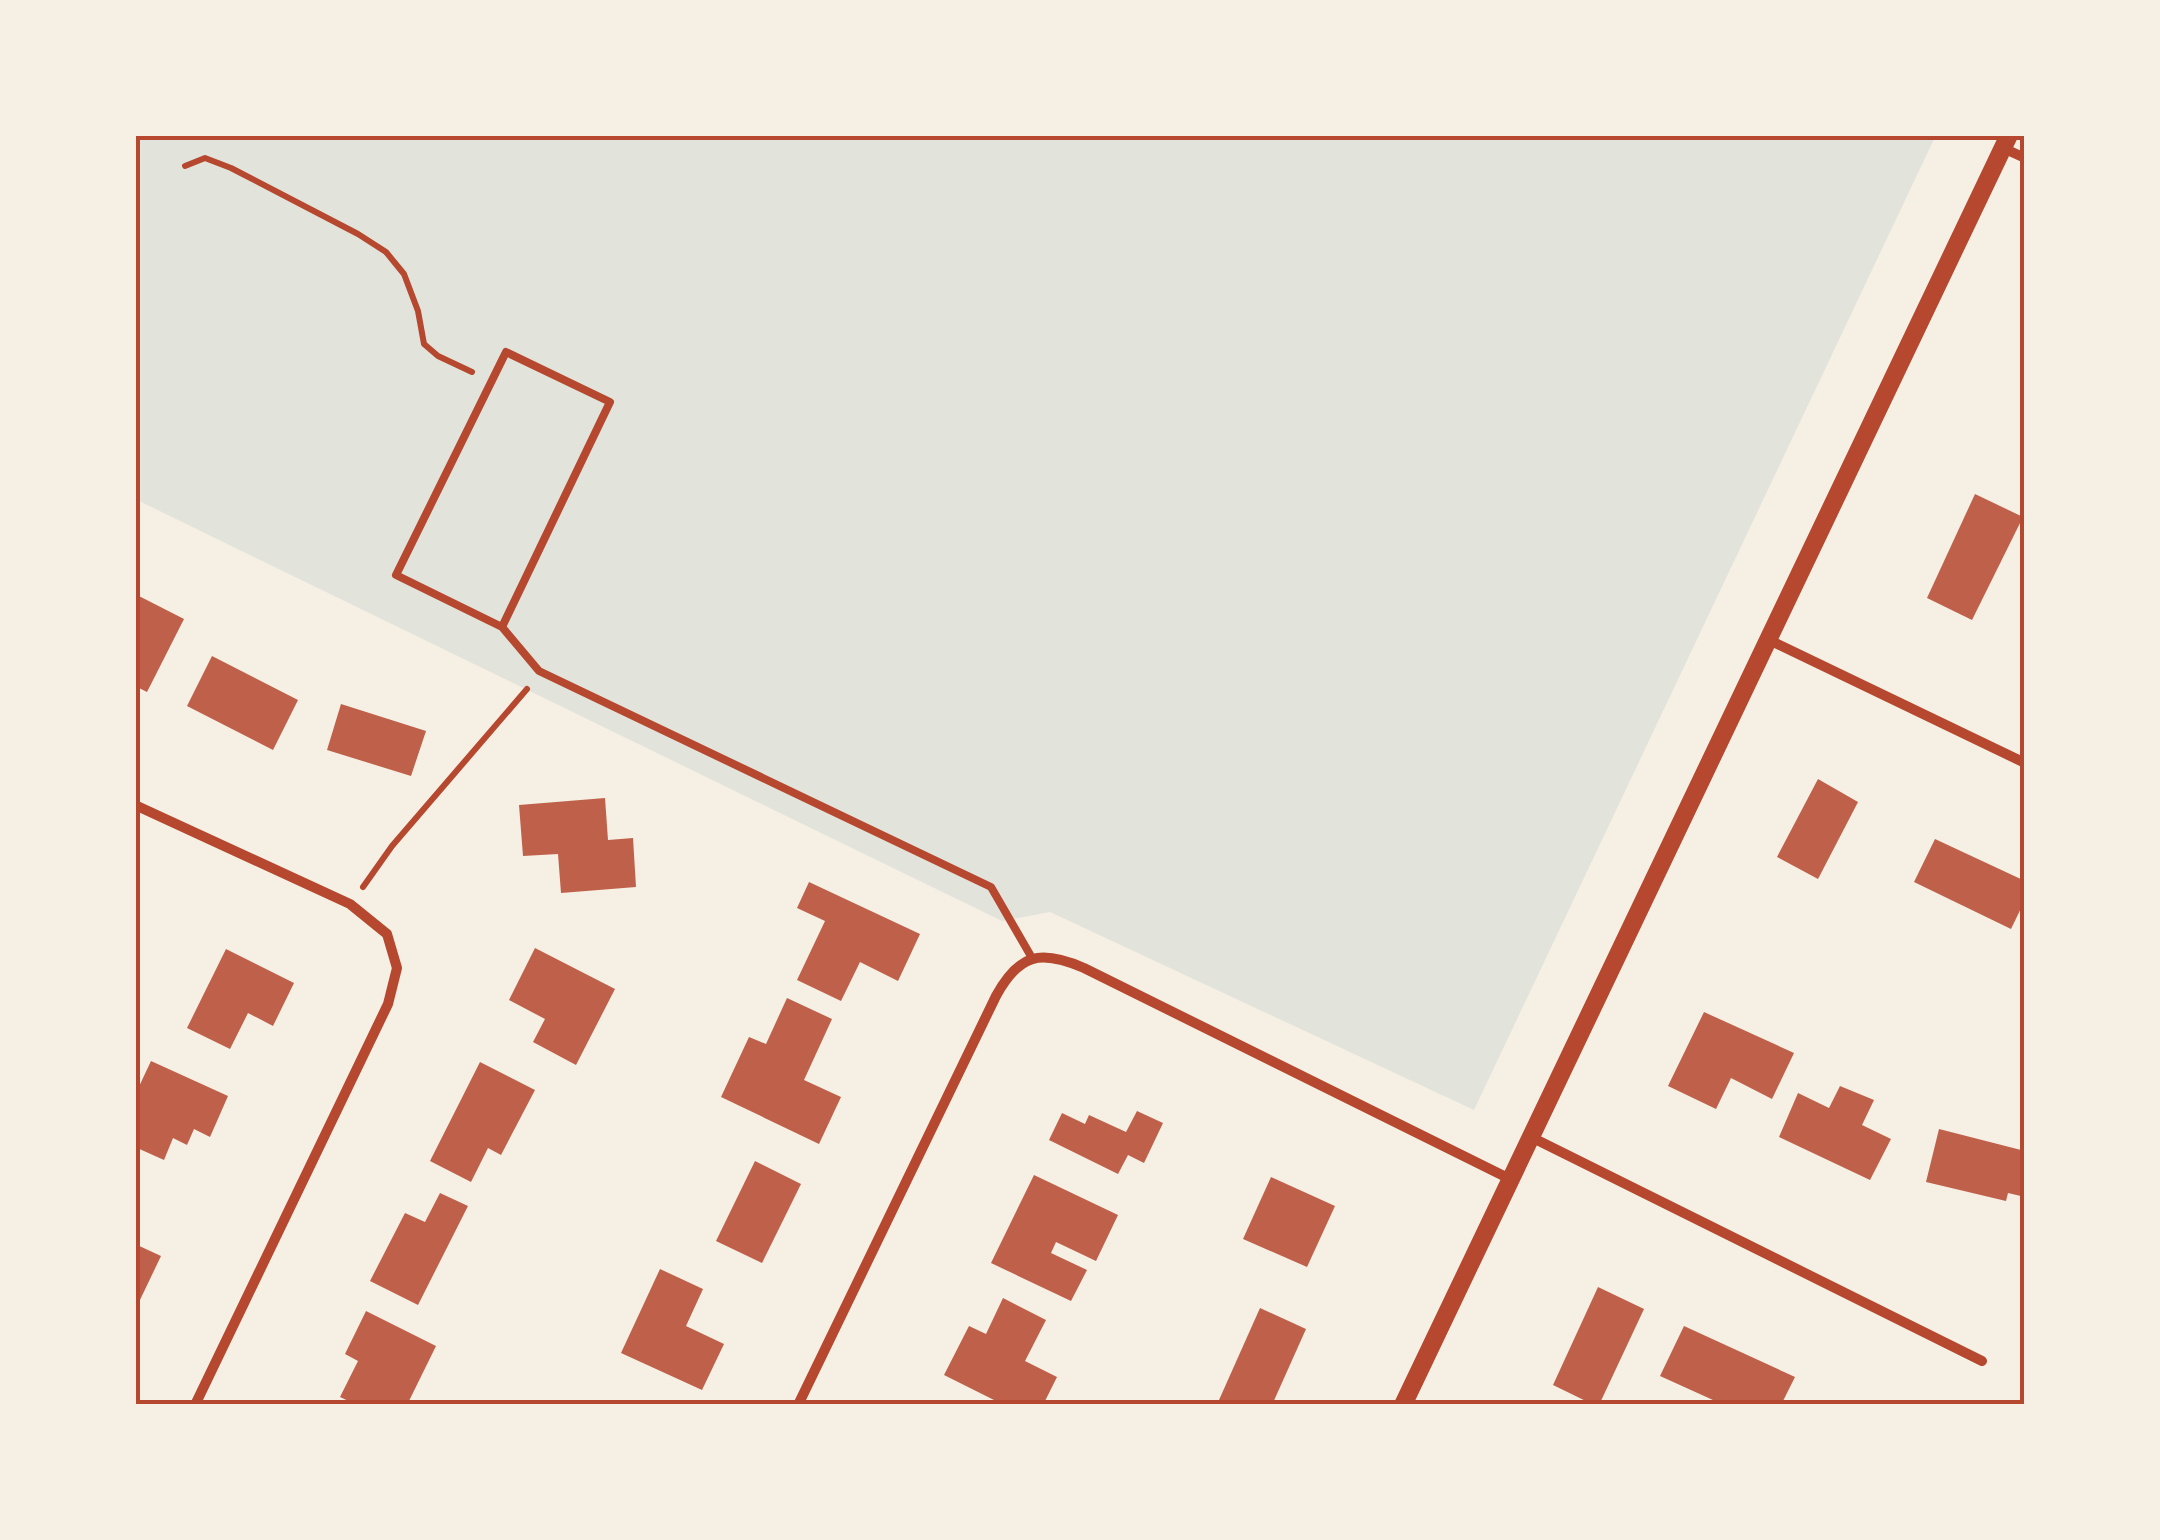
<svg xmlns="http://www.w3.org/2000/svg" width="2160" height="1540" viewBox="0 0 2160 1540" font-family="'Public Sans',sans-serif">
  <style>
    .green { fill: #e2e4dc }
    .building { fill: #bf614a }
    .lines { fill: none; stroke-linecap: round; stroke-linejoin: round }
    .path { stroke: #b5482f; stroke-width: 6 }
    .service { stroke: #b5482f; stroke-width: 8 }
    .minor { stroke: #b5482f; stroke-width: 10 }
    .tertiary { stroke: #b5482f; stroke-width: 18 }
    .neatline { fill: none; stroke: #b5482f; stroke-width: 4 }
  </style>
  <rect width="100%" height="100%" fill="#f6efe4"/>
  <path class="green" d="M135,135H1936L1474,1110L1050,912L1002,921L135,499Z"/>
  <g class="building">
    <path d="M1975,494L2023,517L1972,620L1927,598Z"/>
    <path d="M135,594L184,619L147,692L135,686Z"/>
    <path d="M212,656L298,700L273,750L187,706Z"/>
    <path d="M341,704L426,731L411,776L327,750Z"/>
    <path d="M1818,779L1858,802L1818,879L1777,857Z"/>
    <path d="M605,798L608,840L633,838L636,887L561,893L558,854L523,856L519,805Z"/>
    <path d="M1935,839L2025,881V900L2011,929L1914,882Z"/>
    <path d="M809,882L920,934L898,981L860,962L841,1001L797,980L825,921L797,908Z"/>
    <path d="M535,948L615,989L576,1065L533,1042L545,1019L509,1000Z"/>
    <path d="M226,949L294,983L273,1026L248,1013L230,1049L187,1028Z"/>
    <path d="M787,998L832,1019L804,1080L841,1097L819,1144L721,1097L749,1037L766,1044Z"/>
    <path d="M1704,1012L1794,1053L1772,1099L1731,1078L1716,1109L1668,1086Z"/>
    <path d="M151,1061L228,1096L210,1137L194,1129L187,1145L173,1138L164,1160L135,1147V1095Z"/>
    <path d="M480,1062L535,1090L501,1155L488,1148L471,1182L430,1161Z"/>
    <path d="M1840,1086L1874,1100L1862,1125L1891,1139L1870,1180L1779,1137L1798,1093L1829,1108Z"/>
    <path d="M1137,1111L1163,1123L1144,1163L1128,1155L1118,1174L1049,1140L1062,1113L1085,1124L1089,1115L1126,1132Z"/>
    <path d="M1939,1129L2025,1151V1197L2008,1193L2006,1201L1926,1182Z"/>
    <path d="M755,1161L801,1184L762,1263L716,1241Z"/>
    <path d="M1034,1175L1118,1215L1096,1261L1056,1242L1051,1253L1087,1270L1071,1301L991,1263Z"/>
    <path d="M1271,1177L1335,1206L1307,1267L1243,1239Z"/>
    <path d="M440,1193L468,1206L418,1305L370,1281L405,1213L425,1222Z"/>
    <path d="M135,1244L161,1256L139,1302L135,1300Z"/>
    <path d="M660,1269L703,1289L686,1326L724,1344L702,1390L621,1353Z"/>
    <path d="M1598,1287L1644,1309L1599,1405H1594L1553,1385Z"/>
    <path d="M1003,1298L1046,1320L1025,1361L1057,1377L1043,1405H1004L944,1375L969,1326L986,1334Z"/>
    <path d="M1260,1308L1306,1329L1272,1405H1230L1219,1400Z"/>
    <path d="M366,1311L436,1346L407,1405H357L340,1397L358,1361L345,1354Z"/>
    <path d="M1684,1326L1795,1377L1781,1405H1724L1660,1376Z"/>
  </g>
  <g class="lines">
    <g class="path">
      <path d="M185,166L205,158L231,168L358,234L386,252L404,274L418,311L424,344L438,356L472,372"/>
      <path d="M363,887L392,846L527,689"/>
    </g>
    <path class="service" d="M502,627L396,575L506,352L610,402L502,627L539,671L991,887L1032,958"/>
    <g class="minor">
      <path d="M2003,148L2025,158"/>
      <path d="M1769,640L2025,763"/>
      <path d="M135,805L350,904L387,934L397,968L388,1004L195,1405"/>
      <path d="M1533,1138L1982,1361"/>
      <path d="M798,1405L996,996C1019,954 1040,949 1084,968L1512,1180"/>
    </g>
    <path class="tertiary" d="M1403,1405L2009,135"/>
  </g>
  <rect width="2160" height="1540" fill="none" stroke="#f6efe4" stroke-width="275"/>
  <rect x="138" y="138" width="1884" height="1264" class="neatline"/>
</svg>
